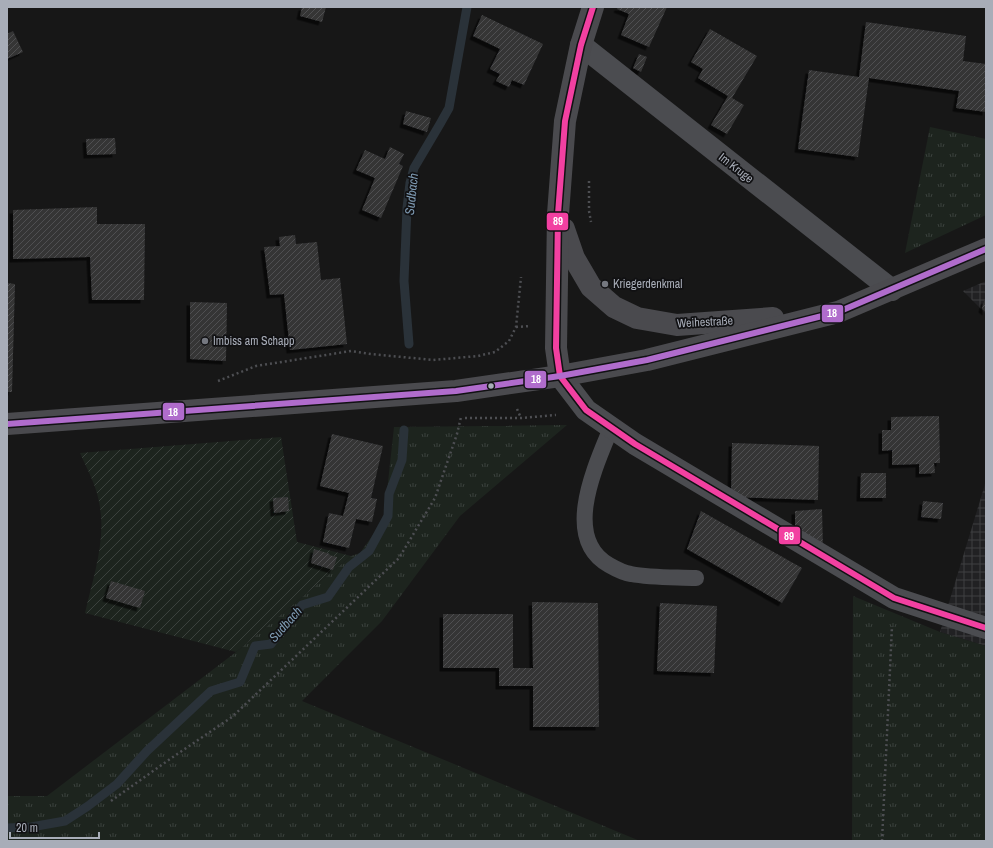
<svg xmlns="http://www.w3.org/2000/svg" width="993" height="848" viewBox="0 0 993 848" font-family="'Archivo Narrow',sans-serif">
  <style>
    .industrial { fill: url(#industrial-grid) }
    .grass { fill: url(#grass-tufts) }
    .garden { fill: url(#garden-furrows) }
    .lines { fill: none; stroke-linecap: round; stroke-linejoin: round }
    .stream { stroke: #2a3239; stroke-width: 9 }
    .building { fill: url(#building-hatch); filter: url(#shadow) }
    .path { stroke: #4d4e52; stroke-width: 2.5; stroke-dasharray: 2 3; stroke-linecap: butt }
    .lane { stroke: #4b4c50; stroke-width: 16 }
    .street { stroke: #4b4c50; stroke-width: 22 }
    .secondary { stroke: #4a4a4e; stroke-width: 22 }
    .bus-1-casing { stroke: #111113; stroke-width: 9 }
    .bus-2-casing { stroke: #111113; stroke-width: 9 }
    .bus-1 { stroke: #f240a1; stroke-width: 6 }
    .bus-2 { stroke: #b06ccc; stroke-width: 6 }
    .poi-dot { fill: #757880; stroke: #111113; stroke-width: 1.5 }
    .bus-dot { fill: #a8adb8; stroke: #111113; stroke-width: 1.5 }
    .labels { text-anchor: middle; stroke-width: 3.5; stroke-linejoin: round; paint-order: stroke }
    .street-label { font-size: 12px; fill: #a8adb8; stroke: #111113 }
    .poi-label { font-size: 12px; fill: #a8adb8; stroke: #111113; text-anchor: start }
    .water-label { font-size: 13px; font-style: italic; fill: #7f9bb3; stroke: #111113 }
    .line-badge { stroke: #111113; stroke-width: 1.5 }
    .badge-label { font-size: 11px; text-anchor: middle; font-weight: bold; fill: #fff }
  </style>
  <defs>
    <pattern id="industrial-grid" width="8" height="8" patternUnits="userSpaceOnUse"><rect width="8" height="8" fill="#212123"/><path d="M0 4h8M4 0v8" fill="none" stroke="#3e3f41"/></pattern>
    <pattern id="grass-tufts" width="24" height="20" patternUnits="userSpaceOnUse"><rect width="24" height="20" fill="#1d241e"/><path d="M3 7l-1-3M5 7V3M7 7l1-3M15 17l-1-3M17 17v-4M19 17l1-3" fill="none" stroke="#3b413d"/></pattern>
    <pattern id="garden-furrows" width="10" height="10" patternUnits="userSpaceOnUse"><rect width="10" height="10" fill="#1d241e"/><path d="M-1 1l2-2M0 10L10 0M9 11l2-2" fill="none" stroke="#3b413d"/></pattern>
    <pattern id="building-hatch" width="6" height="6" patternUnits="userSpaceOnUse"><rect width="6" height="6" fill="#353536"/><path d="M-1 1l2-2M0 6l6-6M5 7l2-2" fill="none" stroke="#4f5051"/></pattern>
    <filter id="shadow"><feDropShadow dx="-3.5" dy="3.5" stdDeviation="0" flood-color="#0009"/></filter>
  </defs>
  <rect width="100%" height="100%" fill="#171717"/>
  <g class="industrial">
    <path d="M986,281V314L963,291Z"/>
    <path d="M986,481V646L940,632Z"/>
  </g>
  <g class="grass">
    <path d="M930,127L986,139V215L905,253Z"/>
    <path d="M567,425L460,516L382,621L302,701L640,841H7V796H47L236,652L351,556L360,553L384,519L394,427Z"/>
    <path d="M853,596L940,632L986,646V841H852Z"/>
  </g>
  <path class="garden" d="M281,437L297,542L351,556L236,652L85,613C93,577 107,539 99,502C96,485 87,469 80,453Z"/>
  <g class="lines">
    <g class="stream">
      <path d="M409,344L404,281L407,208L410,183L414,168L440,124L449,108L467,7"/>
      <path d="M7,828L31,827L65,821L88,806L117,784L147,751L211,691L240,682L255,646L271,644L302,605L328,597L349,567L369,551L388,516L389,494L402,460L404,430"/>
    </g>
  </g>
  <g class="building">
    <path d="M302,7H326L322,22L300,16Z"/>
    <path d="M618,7H667L649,47L621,35L629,14L617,9Z"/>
    <path d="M482,15L543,44L524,85L512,80L509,87L496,81L500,74L490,69L500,49L473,36Z"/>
    <path d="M866,22L966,36L963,61L986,64V112L956,108L959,91L869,78L858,157L798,149L809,70L859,77Z"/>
    <path d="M710,29L757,56L732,98L744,105L727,134L711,125L728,96L698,78L703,69L691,62Z"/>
    <path d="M13,31L23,52L7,59V34Z"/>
    <path d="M639,54L647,57L641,72L633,68Z"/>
    <path d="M406,111L431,118L427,132L403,124Z"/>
    <path d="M115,138L116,154L87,155L86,139Z"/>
    <path d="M390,147L404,154L399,164L403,166L381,218L362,210L375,178L356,170L365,150L385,159Z"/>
    <path d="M97,207V224H145L144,300H92L90,257L13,259V210Z"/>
    <path d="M295,235L296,244L317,242L321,280L340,278L347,344L290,350L284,294L270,295L264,247L280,246L279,237Z"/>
    <path d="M7,283L15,284L12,392H7Z"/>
    <path d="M986,300V312L982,309L984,301Z"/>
    <path d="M190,302L227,303L226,361L190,359Z"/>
    <path d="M939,416L940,463H934L935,473L919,474V464L892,465V450L882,451V430H891V417Z"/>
    <path d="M332,434L383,446L371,498L377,499L372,522L356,519L349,548L323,542L329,513L343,516L349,493L320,486Z"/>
    <path d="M732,443L819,446L818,500L731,497Z"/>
    <path d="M861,473H886V498H860Z"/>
    <path d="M288,497L289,511L274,513L273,498Z"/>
    <path d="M923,501L943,503L941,519L921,517Z"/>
    <path d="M822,509L823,550L795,535V511Z"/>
    <path d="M701,511L802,568L782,603L687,549Z"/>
    <path d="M314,549L330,554L329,555L337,557L333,570L311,563Z"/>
    <path d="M111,581L145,591L140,608L106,598Z"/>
    <path d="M532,602L598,603L599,727H533V686H499V668H443V614H513V668H533Z"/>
    <path d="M660,603L717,606L714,673L657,671Z"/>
  </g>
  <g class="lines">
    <g class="path">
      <path d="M589,181V211L591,222"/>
      <path d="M516,327L530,326"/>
      <path d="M218,381L256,366L351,351L371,354L433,360L478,356L495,352L509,341L516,327L521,277"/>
      <path d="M517,409L521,418"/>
      <path d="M465,418H521L556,415"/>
      <path d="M111,801L170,759L232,717L399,558L435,498L457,434L461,417"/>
      <path d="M882,841L892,626"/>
    </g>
    <path class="lane" d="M611,428C596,465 561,538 609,565C616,569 623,573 631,574C652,578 675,577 696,578"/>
    <g class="street">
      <path d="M581,45L892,290"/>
      <path d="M560,376L586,410L635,444L894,598L986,628"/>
    </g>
    <g class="secondary">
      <path d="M564,229L574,258L591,287L614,307L637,318L677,325L773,318"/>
      <path d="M560,376L556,348L558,214L565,121L581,45L593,7"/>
      <path d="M7,424L456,391L560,376L647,360L838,312L986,249"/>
    </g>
    <defs>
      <path id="bus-1" d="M593,7L581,45L565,121L558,214L556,348L560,376L586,410L635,444L894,598L986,628"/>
      <path id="bus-2" d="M7,424L456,391L560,376L647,360L838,312L986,249"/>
    </defs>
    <use href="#bus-1" class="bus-1-casing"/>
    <use href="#bus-2" class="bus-2-casing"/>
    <use href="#bus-1" class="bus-1"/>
    <use href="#bus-2" class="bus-2"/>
  </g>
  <g class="poi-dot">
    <circle cx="605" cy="284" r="4"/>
    <circle cx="205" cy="341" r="4"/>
  </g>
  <circle class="bus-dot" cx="491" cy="386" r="3.5"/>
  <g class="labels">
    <g class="street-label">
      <text transform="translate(736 168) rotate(38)" y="4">Im Kruge</text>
      <text transform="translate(705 322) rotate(-3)" y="4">Weihestraße</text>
    </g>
    <g class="poi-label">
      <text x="613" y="288">Kriegerdenkmal</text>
      <text x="213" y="345">Imbiss am Schapp</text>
    </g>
    <g class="water-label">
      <text transform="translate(411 194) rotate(-84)" y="5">Sudbach</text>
      <text transform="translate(285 624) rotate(-48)" y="5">Sudbach</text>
    </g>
  </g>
  <g class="line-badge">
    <rect x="546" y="212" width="23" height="19" rx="4" fill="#f240a1"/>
    <rect x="821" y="304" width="23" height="19" rx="4" fill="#b06ccc"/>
    <rect x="524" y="370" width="23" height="19" rx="4" fill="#b06ccc"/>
    <rect x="162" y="402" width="23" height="19" rx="4" fill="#b06ccc"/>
    <rect x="778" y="526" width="23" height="19" rx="4" fill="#f240a1"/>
  </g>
  <g class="badge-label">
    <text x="558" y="225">89</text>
    <text x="832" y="317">18</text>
    <text x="536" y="383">18</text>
    <text x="173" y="416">18</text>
    <text x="789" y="540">89</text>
  </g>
  <rect width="993" height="848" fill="none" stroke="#a8adb8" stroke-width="16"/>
  <path d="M10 832v6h89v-6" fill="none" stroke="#a8adb8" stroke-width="2"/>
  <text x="16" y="832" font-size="12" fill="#a8adb8" stroke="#111113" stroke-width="3" paint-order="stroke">20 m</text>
</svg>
